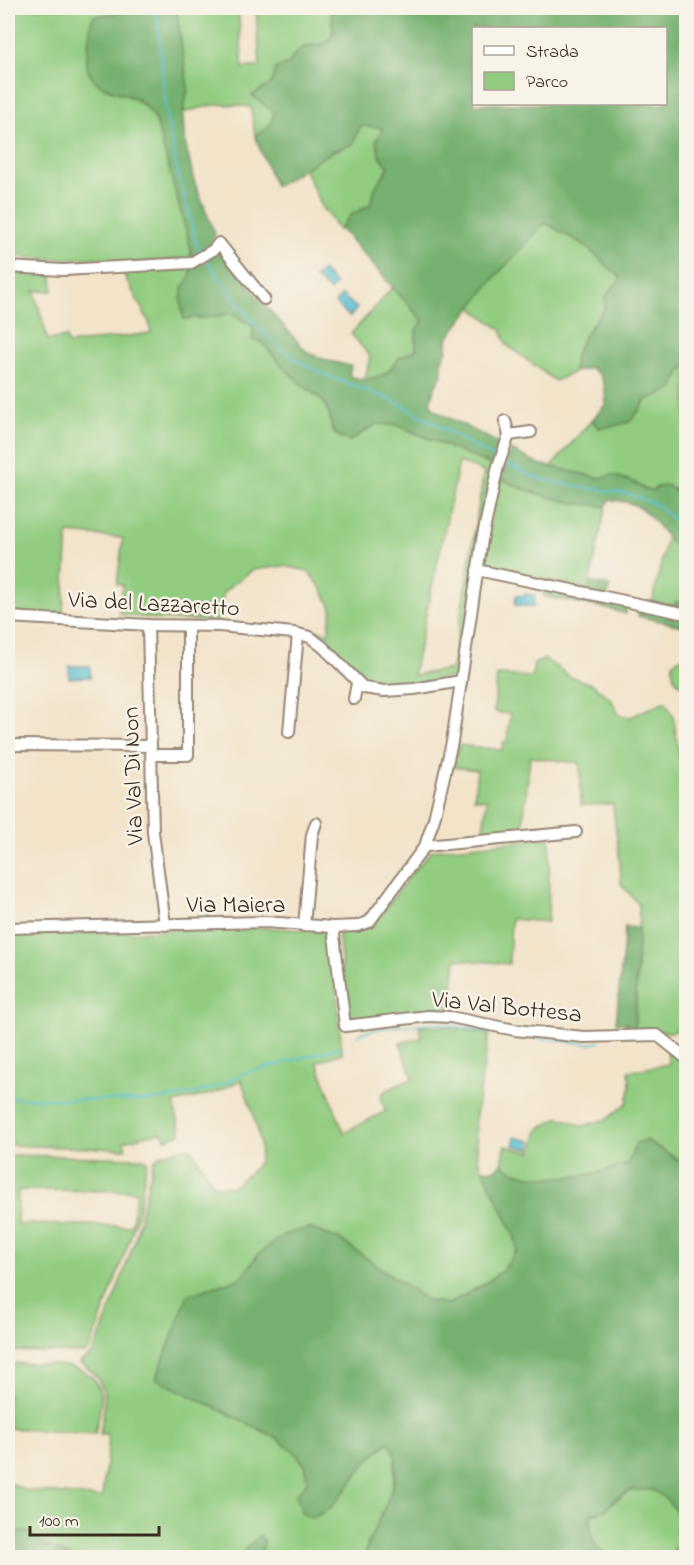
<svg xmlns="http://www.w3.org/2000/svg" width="694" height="1565" viewBox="0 0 694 1565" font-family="'Indie Flower',sans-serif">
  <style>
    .green { fill: #91cc80; stroke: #667b4f; stroke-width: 1.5; fill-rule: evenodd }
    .forest { fill: #74b06e; stroke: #586d46; stroke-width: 1.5; fill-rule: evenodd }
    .water { fill: #56c0d1; stroke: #487578; stroke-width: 1.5 }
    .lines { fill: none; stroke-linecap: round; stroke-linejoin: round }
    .stream { stroke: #56c0d1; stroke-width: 2 }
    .minor-casing { stroke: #968674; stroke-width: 14 }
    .minor { stroke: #fff; stroke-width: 10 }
    .labels { text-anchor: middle; stroke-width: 5; stroke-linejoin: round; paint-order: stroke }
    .street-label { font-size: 24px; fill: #3b2a1e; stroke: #f7f3e8 }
  </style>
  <rect width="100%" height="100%" fill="#f7f3e8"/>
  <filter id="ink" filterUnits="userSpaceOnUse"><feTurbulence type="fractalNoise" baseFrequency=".0167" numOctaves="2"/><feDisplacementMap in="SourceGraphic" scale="12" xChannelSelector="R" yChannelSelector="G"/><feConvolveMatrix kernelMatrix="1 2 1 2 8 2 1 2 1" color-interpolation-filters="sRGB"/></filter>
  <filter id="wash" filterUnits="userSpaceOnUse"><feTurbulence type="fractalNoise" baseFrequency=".008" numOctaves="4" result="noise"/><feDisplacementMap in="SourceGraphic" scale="24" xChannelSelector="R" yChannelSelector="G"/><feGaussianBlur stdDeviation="1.35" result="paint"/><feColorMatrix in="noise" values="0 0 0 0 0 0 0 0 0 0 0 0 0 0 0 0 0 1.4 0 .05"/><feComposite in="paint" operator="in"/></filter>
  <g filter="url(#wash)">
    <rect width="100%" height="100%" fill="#f2e3c9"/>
    <g class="green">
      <path d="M8,8H121L118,13L104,88C129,96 142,98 156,121L191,249L190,258L117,264L109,260L101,258L44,259L8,255Z"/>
      <path d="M176,8H238L243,68L260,66L256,8H331L333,32L327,43L306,46L289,64L276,68L272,84L252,95L274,112L270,126L255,136L251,107C222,102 211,104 183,113L188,88Z"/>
      <path d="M360,125L383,128L380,156L389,167L376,186L370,205L352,214L338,231L326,210L324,211L304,168L333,151L353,144Z"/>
      <path d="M545,223L583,244L621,278L606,296L605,308L588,330L575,354L574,372L555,381L507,345L501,330L471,307L494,278Z"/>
      <path d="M191,268C191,279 189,276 185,285C179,295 181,308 184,319L213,317L230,313L254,327L261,341L285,369L323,402L330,415L332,431L366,430L376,424L397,425L491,465L458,676L413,684L387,686L379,684L353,672L315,635L316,630L328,633L332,609L322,589L308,571L284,566L253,570L233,584L223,593L220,621L156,619L121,614L119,612L123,585L117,584L123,538L68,533L63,612L43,615L8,612V269L52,274L53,291H34L48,340L66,337L68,344L151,333L149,322L122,271ZM459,462L484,472L452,669L413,675Z"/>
      <path d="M393,287L423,321L416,330V350L399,358L386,374L365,380L370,356L351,334Z"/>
      <path d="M686,364V508L674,489L658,487L653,490L644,489L633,482L612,475L600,478L551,467L592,420L599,428L639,411L645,400L673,389L681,371Z"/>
      <path d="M501,479C533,494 570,505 606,506L588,589L484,568L481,564Z"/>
      <path d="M667,537L686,556V603L676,602L672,607L652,603Z"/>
      <path d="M686,657V686C674,683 671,675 673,663L680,658Z"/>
      <path d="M545,659L571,677L592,684L611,699L619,715L631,717L665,701L673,715L683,779L686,778V1029L671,1032H644V1029H640V1032H635L639,905L621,884C621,857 615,831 613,804L581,805L580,763L530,757L522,834L482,837L487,800L474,798L477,770L453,767L459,745L502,750L503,742H507L510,714L494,712L497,675L532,677L534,664Z"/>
      <path d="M550,838L548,922L511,919L509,964L456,959L450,1013L357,1022L351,1020L347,1015L338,931H356L374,925L409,876L433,850Z"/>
      <path d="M201,928H278L331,932L342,1053L317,1062L344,1133L386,1111C383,1103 378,1098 385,1091L413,1078L400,1043L422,1038L419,1026L446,1027L489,1034L475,1120L478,1159L515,1237L517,1251L503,1270L484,1284L449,1304L428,1301L339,1239L258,1254L242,1278L188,1295L157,1379L275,1437L296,1453L306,1467L307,1483L328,1510C347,1486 364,1459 390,1442L396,1452L392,1494L367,1545L365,1557H261L260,1536L238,1557H72L49,1547L27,1533L8,1531V1482L25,1490L102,1498L108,1446L107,1434H100C105,1402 112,1381 79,1363L93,1353L112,1305L135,1240L153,1162L160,1155L182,1148H191L214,1185L231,1187C241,1179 253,1173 259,1161C266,1144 248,1098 241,1080L215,1093L174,1103L181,1134L166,1139L161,1132L124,1141L126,1149L8,1145V934L138,932Z"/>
      <path d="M667,1051L686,1065V1164L646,1140L636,1143L628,1164C596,1176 530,1188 502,1164L505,1146L531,1152L539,1129L559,1117L583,1126L607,1119L627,1103L630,1088L629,1071L669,1064Z"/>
      <path d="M8,1155L144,1158L147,1161L138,1212L130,1239L90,1349L85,1353L8,1351ZM18,1190L136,1191H137L131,1226L17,1224Z"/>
      <path d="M8,1363C37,1365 102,1356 101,1401C100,1412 97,1423 95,1434L8,1428Z"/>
      <path d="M633,1490C638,1490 646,1489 652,1490C665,1493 675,1509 681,1521L677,1531L680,1541L670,1557H611L601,1553L590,1535L591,1515C608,1508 617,1497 633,1490Z"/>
    </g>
    <g class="forest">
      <path d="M121,8H176L188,88L183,113L184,137L194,181L215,234L211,245L190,258L191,249L156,121C150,111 145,103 134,98C117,89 90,90 87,65C86,52 90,36 91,22L94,16L118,13Z"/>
      <path d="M331,8H686V364L681,371L673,389L646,400L639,411L629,422L614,426L599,428L592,420L606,404C605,387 606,378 591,368L574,372L575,354L588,330L605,308L606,296L621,278L583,244L545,223L494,278L447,339V350L442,360V375L434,389L430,403L436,411L498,443L491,465L397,425L376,424L350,441C323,435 337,421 324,403C318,395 307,389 299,382C285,370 273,355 261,341L252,340L254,327L230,313L213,317L184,319C181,308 179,296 185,285C189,276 191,279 191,268L200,265L220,251L261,301L308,353L329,361L351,366L349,376L365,380L386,374L399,358L416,350V330L423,321L340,228L352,214L370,205L376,186L389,167L380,156L376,141L383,128L360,126L353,144L333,151L275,187L256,139L255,136L270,126L274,112L252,95L271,84L276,68L289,64C297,45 308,46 327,43L333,32ZM474,28H666V104H474Z"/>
      <path d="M511,450L539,464L600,478L612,475L633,482L644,489L653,490L658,487L667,485C692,501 687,529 686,556C655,534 656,501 610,500L606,506C570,505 533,494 501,479Z"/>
      <path d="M590,582L610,586L607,599L628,603L626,614C599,605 570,602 543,596V588L588,589Z"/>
      <path d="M676,602L686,603V627L638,616L641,606L672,607Z"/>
      <path d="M625,927L638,928L635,1032H628L627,1023H616Z"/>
      <path d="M646,1140L686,1164V1557H670L680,1541L677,1531L681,1521L675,1509L665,1498L653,1490H632L618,1497L605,1510L591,1515C590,1535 591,1549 611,1557H365C371,1522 411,1479 390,1442C363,1458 351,1488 329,1509C324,1513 317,1515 312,1518L302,1514L296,1494L307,1483L306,1467L296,1453L275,1437L156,1379L188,1295L241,1278L258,1255L283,1235L309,1228L339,1239L428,1301L449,1304L484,1284L503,1270L517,1251L515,1237L483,1169L493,1170L502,1164C530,1187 596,1176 628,1164L636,1143Z"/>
      <path d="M8,1531L27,1532L49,1547L72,1557H8Z"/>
      <path d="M260,1535L264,1542L261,1557H238Z"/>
    </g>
    <g class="water">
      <path d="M322,271L336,284L330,291L315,278Z"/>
      <path d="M342,295L357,308L350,317L335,303Z"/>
      <path d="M525,594L535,595L534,607L515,605L516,595L525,596Z"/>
      <path d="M69,666H90V677L69,678Z"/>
      <path d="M515,1137L531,1141L530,1149L513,1145Z"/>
    </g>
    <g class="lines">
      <g class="stream">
        <path d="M156,8L167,118L177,169L197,245L201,251"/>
        <path d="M206,259C231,295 259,336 297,360C327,379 361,387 393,401C428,418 462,440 497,459"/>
        <path d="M504,463L536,478L574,486L630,494L657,505L686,530"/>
        <path d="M357,1036L361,1033L380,1028L436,1023L495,1033L589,1044L600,1042"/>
        <path d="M8,1098L144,1101L188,1095L216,1087L242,1074L341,1047"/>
      </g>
    </g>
  </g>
  <g filter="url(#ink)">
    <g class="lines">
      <defs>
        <g id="minor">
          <path d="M8,267L63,270L191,263L213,250L219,243L264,299"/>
          <path d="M509,435L531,432"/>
          <path d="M477,570L686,614"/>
          <path d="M8,617L148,625L219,626L294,633L310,637L323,647L364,688L384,691L414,689L461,681"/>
          <path d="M148,625L153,832L165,925"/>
          <path d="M354,699L357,683"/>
          <path d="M289,732L298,634"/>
          <path d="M8,745L151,746"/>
          <path d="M152,755H188V626"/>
          <path d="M425,846L576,832"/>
          <path d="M304,926L312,835L316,823"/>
          <path d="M333,927L345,1026L428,1016L450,1017L515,1030L584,1037L657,1035L686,1058"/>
          <path d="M8,928L265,922L333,927L357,926L369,922L425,846L434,819L452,742L482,540L498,466L509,435L505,421"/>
        </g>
      </defs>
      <use href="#minor" class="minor-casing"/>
      <use href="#minor" class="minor"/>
    </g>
  </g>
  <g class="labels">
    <g class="street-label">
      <text transform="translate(154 603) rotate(3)" y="8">Via del Lazzaretto</text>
      <text transform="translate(132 776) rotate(-92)" y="8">Via Val Di Non</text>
      <text x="236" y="912">Via Maiera</text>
      <text transform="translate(507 1006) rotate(6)" y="8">Via Val Bottesa</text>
    </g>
  </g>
  <rect width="694" height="1565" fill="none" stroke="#f7f3e8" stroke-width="30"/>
  <rect x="472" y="27" width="195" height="78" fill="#f7f3e8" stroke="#aca397" stroke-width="1.5"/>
  <rect x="484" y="46" width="30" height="9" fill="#ffffff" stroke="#aca397" stroke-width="1.5"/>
  <text x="526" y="57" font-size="18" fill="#3b2a1e">Strada</text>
  <rect x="484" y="72" width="30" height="18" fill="#91cc80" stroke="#aca397" stroke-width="1.5"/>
  <text x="526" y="87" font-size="18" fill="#3b2a1e">Parco</text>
  <path d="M30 1526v9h129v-9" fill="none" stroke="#3b2a1e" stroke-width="3"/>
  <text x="39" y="1526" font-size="18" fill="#3b2a1e" stroke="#f7f3e8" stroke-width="4.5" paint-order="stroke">100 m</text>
</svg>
